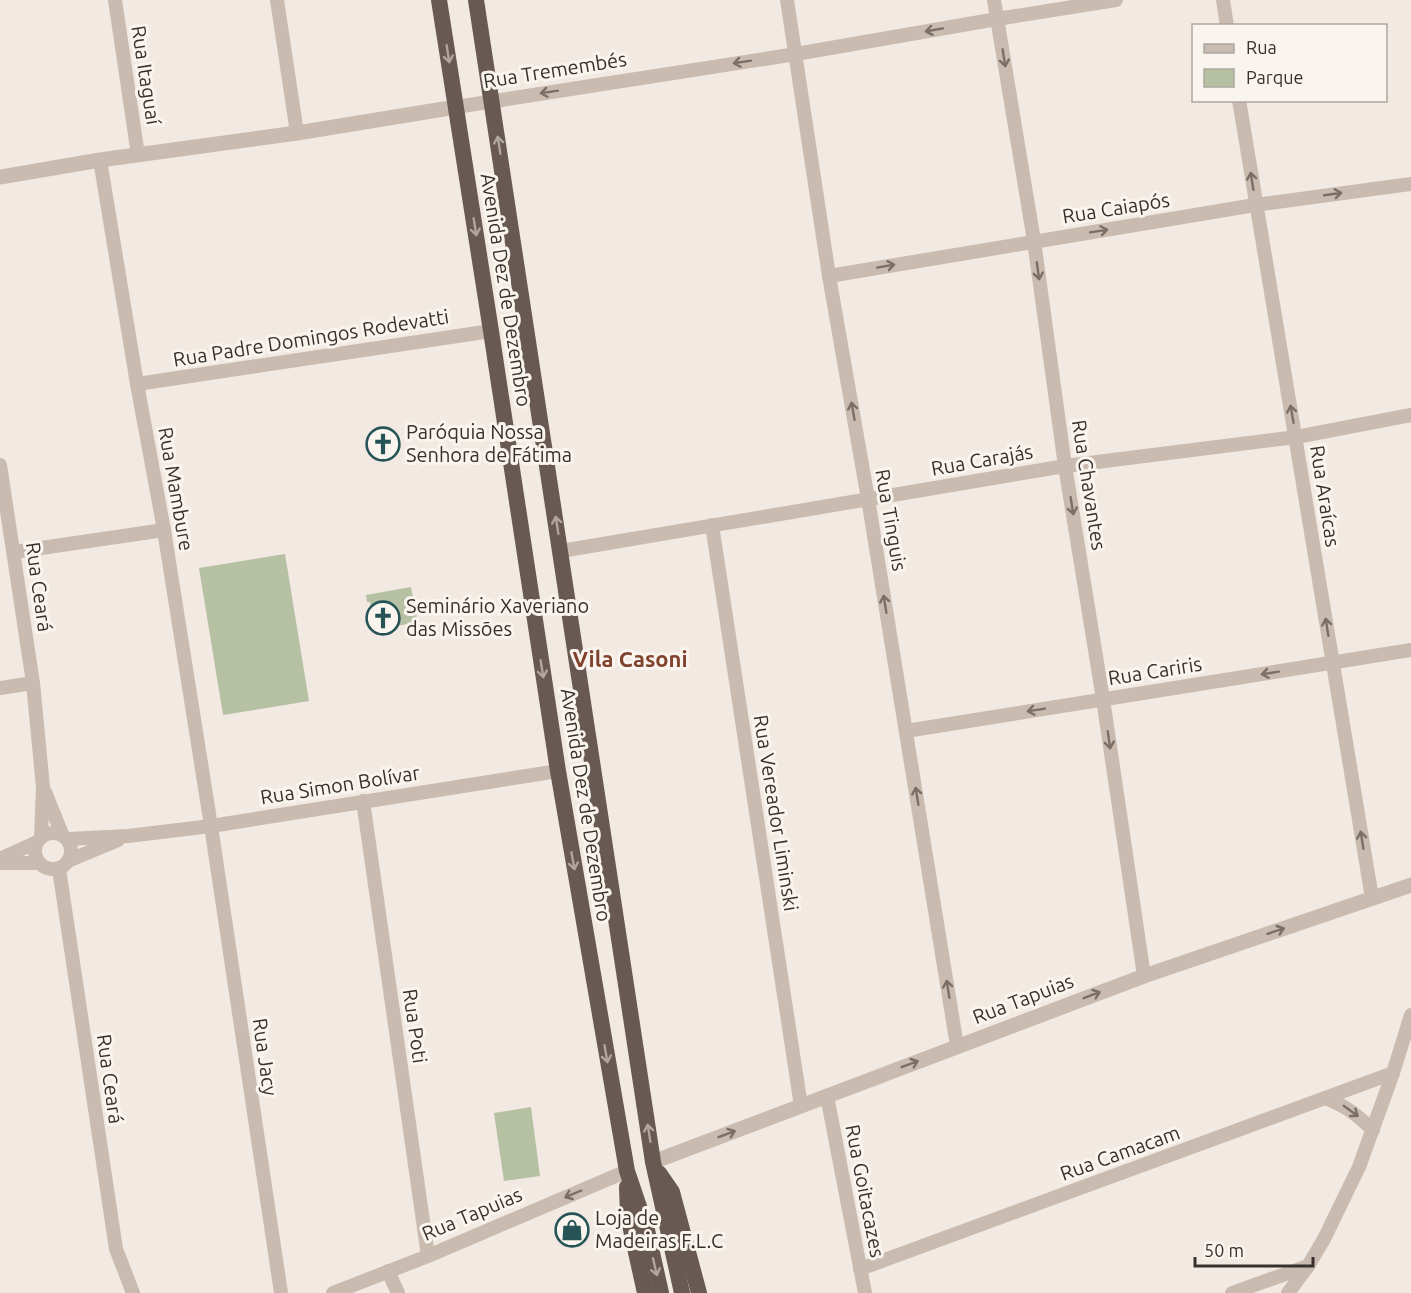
<svg xmlns="http://www.w3.org/2000/svg" width="1411" height="1293" viewBox="0 0 1411 1293" font-family="Ubuntu,sans-serif">
  <style>
    .green { fill: #b6c0a3 }
    .lines { fill: none; stroke-linecap: round; stroke-linejoin: round }
    .minor { stroke: #c9bbaf; stroke-width: 14 }
    .tertiary { stroke: #c9bbaf; stroke-width: 15 }
    .trunk { stroke: #685952; stroke-width: 16 }
    .oneway { stroke: #796f67 }
    .oneway2 { stroke: #b0a6a0 }
    .labels { text-anchor: middle; stroke-width: 6; stroke-linejoin: round; paint-order: stroke }
    .street-label { font-size: 20px; fill: #38302c; stroke: #f9f4ee }
    .poi-label { font-size: 20px; fill: #38302c; stroke: #f9f4ee; text-anchor: start }
    .quarter-label { font-size: 22px; font-weight: bold; fill: #80412d; stroke: #f9f4ee }
  </style>
  <rect width="100%" height="100%" fill="#f2eae2"/>
  <g class="green">
    <path d="M285,554L309,701L223,715L199,568Z"/>
    <path d="M411,587L418,622L371,631L370,622L374,621L370,602H367L366,595Z"/>
    <path d="M531,1107L540,1176L504,1181L494,1113Z"/>
  </g>
  <g class="lines">
    <g class="minor">
      <path d="M115,0L138,155"/>
      <path d="M277,0L297,133"/>
      <path d="M787,0L829,276L868,499L957,1046"/>
      <path d="M994,0L1034,241L1065,466L1103,699L1144,976"/>
      <path d="M1223,0L1227,26"/>
      <path d="M1239,100L1372,898"/>
      <path d="M456,107L796,54L997,19L1116,0"/>
      <path d="M100,160L137,384L164,530L211,826L281,1293"/>
      <path d="M829,276L1255,205L1411,184"/>
      <path d="M137,384L491,331"/>
      <path d="M0,465L33,683L43,787L41,837"/>
      <path d="M712,525L801,1106"/>
      <path d="M561,551L1065,466L1296,437L1411,415"/>
      <path d="M14,552L164,530"/>
      <path d="M0,688L33,683"/>
      <path d="M906,731L1411,650"/>
      <path d="M45,792L62,834"/>
      <path d="M363,801L428,1256"/>
      <circle cx="53" cy="851" r="18"/>
      <path d="M68,839L128,836L211,826L558,771"/>
      <path d="M0,859L37,842"/>
      <path d="M70,860L118,840"/>
      <path d="M0,863H39"/>
      <path d="M59,869L116,1249L133,1293"/>
      <path d="M827,1096L865,1293"/>
      <path d="M1325,1098C1346,1106 1357,1115 1373,1130"/>
      <path d="M860,1269L1393,1073"/>
      <path d="M388,1271L398,1293"/>
      <path d="M333,1293L428,1256L627,1171"/>
      <path d="M1232,1293L1308,1266"/>
      <path d="M1288,1293L1308,1266L1324,1239L1359,1167L1393,1073L1411,1015"/>
    </g>
    <g class="tertiary">
      <path d="M0,177L100,160L297,133L456,107"/>
      <path d="M653,1162L1144,976L1411,885"/>
    </g>
    <g class="trunk">
      <path d="M439,0L491,331L558,771L627,1171L647,1230L661,1293"/>
      <path d="M476,0L653,1162L682,1293"/>
      <path d="M659,1173L672,1192L699,1293"/>
      <path d="M627,1187L628,1216L645,1293"/>
    </g>
  </g>
  <defs><path id="oneway-shaft" d="M-6 0H5M1.5-3L5.5 0L1.5 3" fill="none" stroke-width="1.6" stroke-linecap="round" stroke-linejoin="round" transform="scale(1.5)"/></defs>
  <g class="oneway">
    <use href="#oneway-shaft" transform="translate(934 30) rotate(170)"/>
    <use href="#oneway-shaft" transform="translate(1004 58) rotate(81)"/>
    <use href="#oneway-shaft" transform="translate(742 62) rotate(171)"/>
    <use href="#oneway-shaft" transform="translate(549 92) rotate(171)"/>
    <use href="#oneway-shaft" transform="translate(1252 181) rotate(-99)"/>
    <use href="#oneway-shaft" transform="translate(1333 194) rotate(-8)"/>
    <use href="#oneway-shaft" transform="translate(1099 231) rotate(-9)"/>
    <use href="#oneway-shaft" transform="translate(886 266) rotate(-10)"/>
    <use href="#oneway-shaft" transform="translate(1038 271) rotate(82)"/>
    <use href="#oneway-shaft" transform="translate(853 411) rotate(-100)"/>
    <use href="#oneway-shaft" transform="translate(1292 414) rotate(-100)"/>
    <use href="#oneway-shaft" transform="translate(1072 506) rotate(81)"/>
    <use href="#oneway-shaft" transform="translate(885 604) rotate(-99)"/>
    <use href="#oneway-shaft" transform="translate(1327 627) rotate(-99)"/>
    <use href="#oneway-shaft" transform="translate(1270 673) rotate(171)"/>
    <use href="#oneway-shaft" transform="translate(1036 710) rotate(171)"/>
    <use href="#oneway-shaft" transform="translate(1109 740) rotate(82)"/>
    <use href="#oneway-shaft" transform="translate(917 796) rotate(-99)"/>
    <use href="#oneway-shaft" transform="translate(1362 840) rotate(-99)"/>
    <use href="#oneway-shaft" transform="translate(1276 931) rotate(-19)"/>
    <use href="#oneway-shaft" transform="translate(948 989) rotate(-99)"/>
    <use href="#oneway-shaft" transform="translate(1092 995) rotate(-21)"/>
    <use href="#oneway-shaft" transform="translate(910 1064) rotate(-21)"/>
    <use href="#oneway-shaft" transform="translate(1351 1111) rotate(36)"/>
    <use href="#oneway-shaft" transform="translate(727 1134) rotate(-21)"/>
    <use href="#oneway-shaft" transform="translate(573 1194) rotate(157)"/>
  </g>
  <g class="oneway2">
    <use href="#oneway-shaft" transform="translate(448 54) rotate(81)"/>
    <use href="#oneway-shaft" transform="translate(499 145) rotate(-99)"/>
    <use href="#oneway-shaft" transform="translate(475 227) rotate(81)"/>
    <use href="#oneway-shaft" transform="translate(557 525) rotate(-99)"/>
    <use href="#oneway-shaft" transform="translate(542 669) rotate(81)"/>
    <use href="#oneway-shaft" transform="translate(573 861) rotate(80)"/>
    <use href="#oneway-shaft" transform="translate(606 1054) rotate(80)"/>
    <use href="#oneway-shaft" transform="translate(649 1133) rotate(-99)"/>
    <use href="#oneway-shaft" transform="translate(655 1267) rotate(77)"/>
  </g>
  <defs>
    <symbol id="church-ring" viewBox="-11 -11 22 22"><circle r="9.5" fill="#f9f4ee" stroke="#255356" stroke-width="1.5"/><path d="M-1.2-6h2.4v3.5h3.3v2.4h-3.3V6h-2.4V-.1h-3.3v-2.4h3.3Z" fill="#255356"/></symbol>
    <symbol id="shop-ring" viewBox="-11 -11 22 22"><circle r="9.5" fill="#f9f4ee" stroke="#255356" stroke-width="1.5"/><path d="M-5-2.5h2.3a2.7 3.5 0 0 1 5.4 0H5L5.5 6h-11ZM-1.5-2.5h3a1.5 2.3 0 0 0-3 0Z" fill="#255356"/></symbol>
  </defs>
  <g fill-rule="evenodd">
    <use href="#church-ring" x="364" y="425" width="38" height="38"/>
    <use href="#church-ring" x="364" y="599" width="38" height="38"/>
    <use href="#shop-ring" x="553" y="1211" width="38" height="38"/>
  </g>
  <g class="labels">
    <g class="street-label">
      <text transform="translate(555 70) rotate(-9)" y="7">Rua Tremembés</text>
      <text transform="translate(146 75) rotate(81)" y="7">Rua Itaguaí</text>
      <text transform="translate(1116 208) rotate(-9)" y="7">Rua Caiapós</text>
      <text transform="translate(506 290) rotate(81)" y="7">Avenida Dez de Dezembro</text>
      <text transform="translate(311 338) rotate(-9)" y="7">Rua Padre Domingos Rodevatti</text>
      <text transform="translate(982 460) rotate(-10)" y="7">Rua Carajás</text>
      <text transform="translate(1089 485) rotate(81)" y="7">Rua Chavantes</text>
      <text transform="translate(176 489) rotate(80)" y="7">Rua Mambure</text>
      <text transform="translate(1325 496) rotate(81)" y="7">Rua Araícas</text>
      <text transform="translate(891 520) rotate(80)" y="7">Rua Tinguis</text>
      <text transform="translate(39 587) rotate(82)" y="7">Rua Ceará</text>
      <text transform="translate(1155 671) rotate(-9)" y="7">Rua Cariris</text>
      <text transform="translate(340 785) rotate(-9)" y="7">Rua Simon Bolívar</text>
      <text transform="translate(586 805) rotate(81)" y="7">Avenida Dez de Dezembro</text>
      <text transform="translate(776 813) rotate(81)" y="7">Rua Vereador Liminski</text>
      <text transform="translate(1023 999) rotate(-21)" y="7">Rua Tapuias</text>
      <text transform="translate(415 1026) rotate(82)" y="7">Rua Poti</text>
      <text transform="translate(265 1057) rotate(82)" y="7">Rua Jacy</text>
      <text transform="translate(110 1079) rotate(82)" y="7">Rua Ceará</text>
      <text transform="translate(1120 1153) rotate(-20)" y="7">Rua Camacam</text>
      <text transform="translate(865 1191) rotate(79)" y="7">Rua Goitacazes</text>
      <text transform="translate(472 1214) rotate(-23)" y="7">Rua Tapuias</text>
    </g>
    <g class="poi-label">
      <text x="406" y="439">Paróquia Nossa<tspan x="406" dy="23">Senhora de Fátima</tspan></text>
      <text x="406" y="613">Seminário Xaveriano<tspan x="406" dy="23">das Missões</tspan></text>
      <text x="595" y="1225">Loja de<tspan x="595" dy="23">Madeiras F.L.C</tspan></text>
    </g>
    <g class="quarter-label">
      <text x="630" y="667">Vila Casoni</text>
    </g>
  </g>
  <rect x="1192" y="24" width="195" height="78" fill="#f9f4ee" stroke="#aca6a0" stroke-width="1.5"/>
  <rect x="1204" y="44" width="30" height="9" fill="#c9bbaf" stroke="#aca6a0" stroke-width="1.5"/>
  <text x="1246" y="54" font-size="18" fill="#38302c">Rua</text>
  <rect x="1204" y="69" width="30" height="18" fill="#b6c0a3" stroke="#aca6a0" stroke-width="1.5"/>
  <text x="1246" y="84" font-size="18" fill="#38302c">Parque</text>
  <path d="M1195 1257v9h118v-9" fill="none" stroke="#38302c" stroke-width="3"/>
  <text x="1204" y="1257" font-size="18" fill="#38302c" stroke="#f9f4ee" stroke-width="4.5" paint-order="stroke">50 m</text>
</svg>
